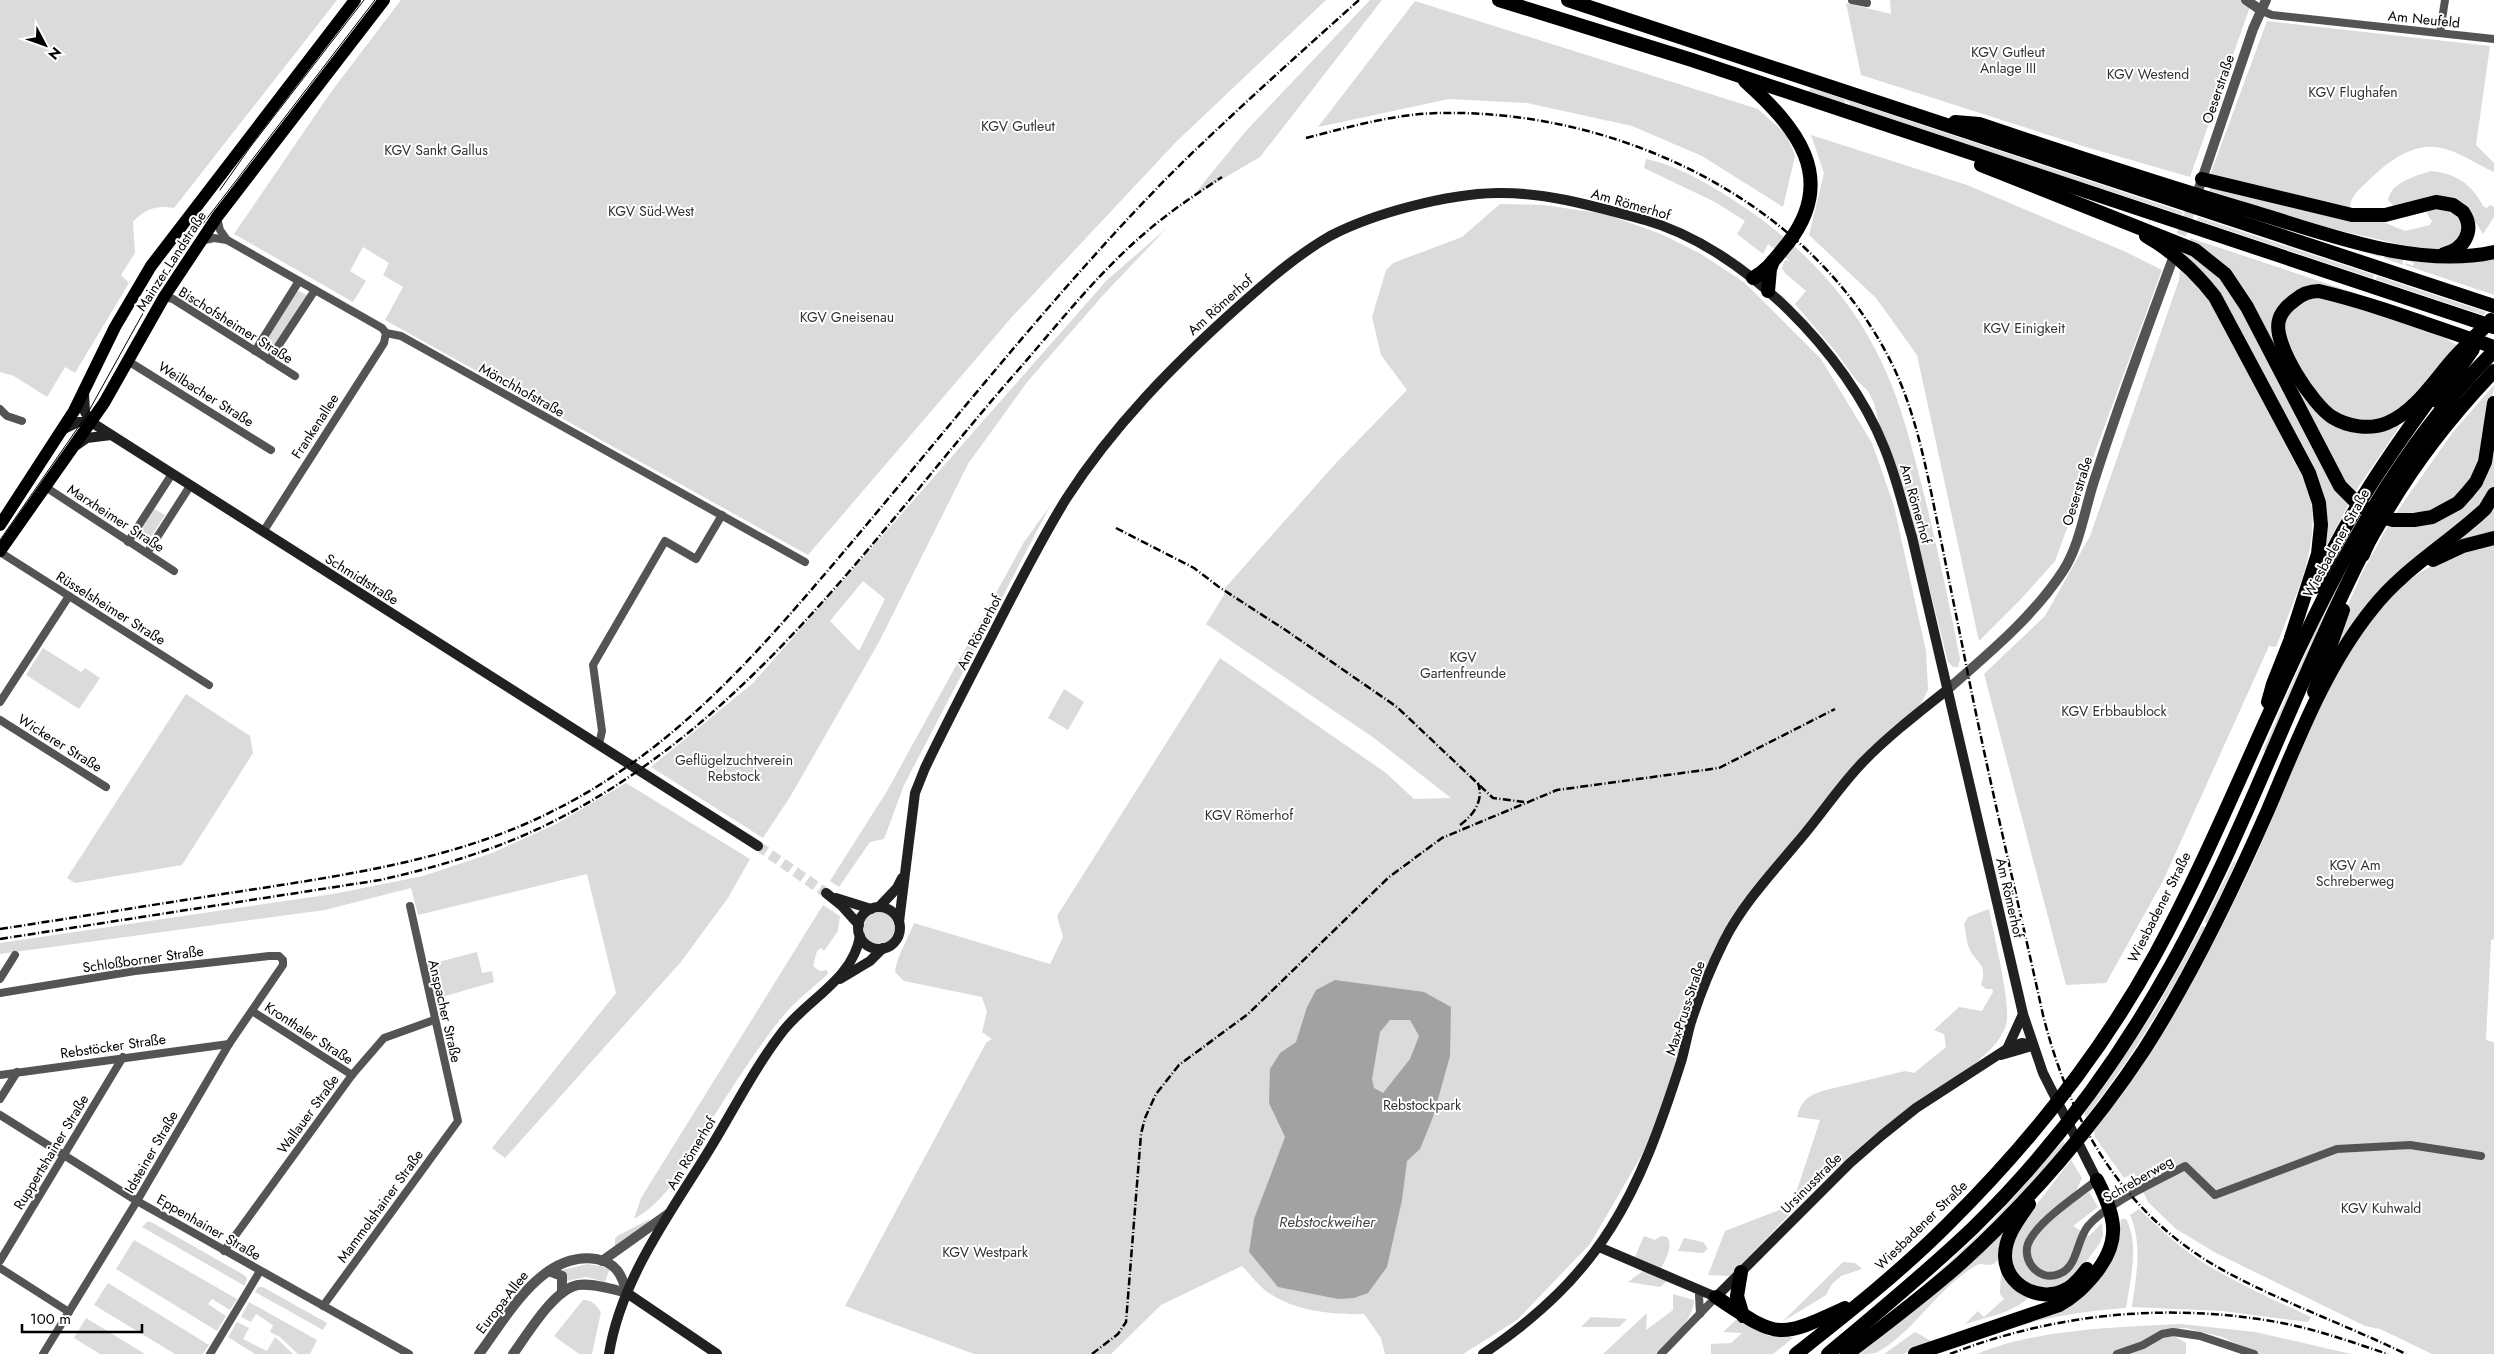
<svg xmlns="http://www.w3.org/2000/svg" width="2494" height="1354" viewBox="0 0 2494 1354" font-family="Jost,sans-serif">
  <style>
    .green { fill: #dbdbdb; fill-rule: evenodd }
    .water { fill: #a2a2a2; fill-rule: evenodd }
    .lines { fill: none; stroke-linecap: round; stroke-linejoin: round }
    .tertiary-tunnel { stroke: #d9d9d9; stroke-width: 10; stroke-dasharray: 10 5; stroke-linecap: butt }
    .secondary-tunnel { stroke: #d9d9d9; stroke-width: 10; stroke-dasharray: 10 5; stroke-linecap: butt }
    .minor { stroke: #545454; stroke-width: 8 }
    .tertiary { stroke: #545454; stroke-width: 10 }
    .secondary { stroke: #212121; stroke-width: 10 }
    .primary { stroke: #000; stroke-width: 12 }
    .motorway { stroke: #000; stroke-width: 14 }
    .tram { stroke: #000; stroke-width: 1 }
    .rail { stroke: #000; stroke-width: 2.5; stroke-dasharray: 8 2.5 1 2.5; stroke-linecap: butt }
    .labels { text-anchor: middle; stroke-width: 4; stroke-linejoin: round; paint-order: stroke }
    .street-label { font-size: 14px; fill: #000; stroke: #fff }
    .park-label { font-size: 14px; fill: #323232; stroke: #fff }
    .water-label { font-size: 15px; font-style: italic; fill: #434343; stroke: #fff }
  </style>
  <rect width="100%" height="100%" fill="#fff"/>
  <g class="green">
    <path d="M0,0H337L174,208C156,205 145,209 133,222L135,253L121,275L129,283L75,373L65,367L47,397L14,376L0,372Z"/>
    <path d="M401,0H1326L1177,141L1011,318L808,555L385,320L403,287L383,275L389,263L363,247L350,271L366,281L353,302L234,234L331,92Z"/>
    <path d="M1370,0H1382L1260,157L1192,197L1245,132Z"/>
    <path d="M1890,0H2246L2251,4L2190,177L2086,147L1861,75L1846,3L1891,14Z"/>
    <path d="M1415,1L1758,109L1787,135L1795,156L1783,207L1702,156L1632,126L1527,103L1449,99L1318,127Z"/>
    <path d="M2267,21L2490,46L2476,145L2494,163V172C2476,164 2460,152 2441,148C2414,141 2386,163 2369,180C2361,188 2349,197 2350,208L2210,175Z"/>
    <path d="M1811,88L2183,212L2182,215L2161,208L1849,106L1850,103L1845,101L1844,104L1808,93Z"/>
    <path d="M1811,135L1967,185L2126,252L2162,270L2055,561L2022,598L1979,641L1917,355L1876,298L1809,235L1824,173Z"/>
    <path d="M1646,159C1681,166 1717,189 1747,209C1808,251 1858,305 1887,374C1901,406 1910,440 1919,475C1935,536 1948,597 1960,659L1958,667H1953L1948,662L1907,498L1878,420L1874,403L1868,391L1857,381L1835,351L1795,304L1806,291L1785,273L1782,268L1785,260L1790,261L1768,244L1763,254L1737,234L1745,221L1715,202L1644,168Z"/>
    <path d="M2431,171C2455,173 2472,184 2483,206L2487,208L2490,205L2494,207V217L2483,234L2467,209L2393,206L2388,200C2391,182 2416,176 2431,171Z"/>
    <path d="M2212,184L2376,219L2405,231L2430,225L2432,221L2427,214L2428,209L2450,208L2463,221L2461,238L2444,250L2420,249L2329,228L2218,194L2209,191Z"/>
    <path d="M1500,204L1544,205L1605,214L1661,234L1701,254L1745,283L1821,359L1872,443L1894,506L1926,651L1928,690L1918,710L1856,764L1722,934L1658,1127L1590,1244L1517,1320L1463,1354H1385L1381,1338L1364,1314C1332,1315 1293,1311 1266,1291C1257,1284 1250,1274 1242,1266L1161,1305L1111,1354H974L845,1306L986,1043L992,1039L982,1032L987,1012L982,997L904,981L895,972C896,958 909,937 914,923L1050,964L1063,937L1057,916L1220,658L1386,773L1414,799L1451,798L1374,738L1206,624L1224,595L1225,588L1336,463L1407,390L1381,355L1372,317L1386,270L1393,263L1462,237Z"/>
    <path d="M2198,217L2374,275L2373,278L2376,279L2377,276L2486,312L2483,315L2197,220Z"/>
    <path d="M1167,228L1106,292L1028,381L968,464L879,642L790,797L763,838L651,767L753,683L1107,280ZM863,581L885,599L859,651L830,621Z"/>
    <path d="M2306,233L2330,239L2494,255V295L2405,265L2406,263L2413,266L2414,263L2403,259V265L2384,258L2385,256L2380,254V257Z"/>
    <path d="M2190,238L2467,330L2464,333L2322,287L2274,325L2331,421L2396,424L2400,426L2355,492L2340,476L2237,281L2190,242Z"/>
    <path d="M2187,251L2214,269L2232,290L2333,480L2334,489L2349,504L2324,550L2325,507L2185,256Z"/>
    <path d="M2180,270L2206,294L2307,485C2325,541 2295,595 2276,647L2269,646L2163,881L2106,983L2066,985L1984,674L2045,616L2090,536L2179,280Z"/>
    <path d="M299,291L306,295V300L273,351H265L261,345L295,293Z"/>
    <path d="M2323,297L2442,336L2460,347L2412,402L2384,421L2355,422L2328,409L2286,348L2284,316L2302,299Z"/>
    <path d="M2494,359V363C2444,415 2399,476 2364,540C2326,608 2298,680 2266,751L2263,750C2315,631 2364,511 2449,410C2462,394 2477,371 2494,359Z"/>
    <path d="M2494,385C2494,396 2489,404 2487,415C2486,428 2486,441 2483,453C2482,461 2476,468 2473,474C2456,506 2430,514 2396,513L2453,432Z"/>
    <path d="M2494,416V487L2487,501L2399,575L2320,688L2342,619L2362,573L2388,526L2401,527L2462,505Z"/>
    <path d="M2494,503V535L2453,542Z"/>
    <path d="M1050,506L904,785L884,839L870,842L839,887L830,881L887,791L1024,542Z"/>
    <path d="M154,509L165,515L146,545L136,539Z"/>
    <path d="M2494,545V939L2491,940L2486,1040L2494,1042V1354H2432L2380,1329L2365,1326L2216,1253L2176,1229L2148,1202L2134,1173L2124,1178L2095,1137L2094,1131C2158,1046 2210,955 2255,858C2294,772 2323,675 2386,602C2413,570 2453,553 2494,545Z"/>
    <path d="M43,648L81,672L85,668L100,678L79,709L26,675Z"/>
    <path d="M1064,689L1084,702L1068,730L1048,718Z"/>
    <path d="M186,694L250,736L253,753L182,865L75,883L67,878Z"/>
    <path d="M626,783L750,859L728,898L680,963L505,1158L492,1148L616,993L587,874L418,915L411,888L325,910L0,954V943L333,894L423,876L492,853L556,824Z"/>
    <path d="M2234,861L2236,862L2207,924L2204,922Z"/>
    <path d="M823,905L840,916L838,931L824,951L821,948L817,951L813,966L820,971L827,970L828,974C816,985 803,995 791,1007C763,1038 737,1080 714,1116C690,1152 673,1198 634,1219L641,1198Z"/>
    <path d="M1989,909C1993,932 2012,1006 2006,1025C1997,1057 1937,1089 1910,1108C1843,1154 1787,1218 1730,1276L1708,1275L1725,1231L1792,1205L1820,1120L1797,1117C1801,1102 1807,1096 1822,1091L1905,1071L1914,1073L1946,1047L1944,1034L1934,1030L1959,1007L1982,1011L1993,992L1992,989H1986L1981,985C1988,963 1977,965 1969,948C1966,941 1966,931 1964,924L1968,917Z"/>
    <circle cx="879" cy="928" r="16"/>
    <path d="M2202,926L2205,927C2171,994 2132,1058 2086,1117L2084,1114L2155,1010Z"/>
    <path d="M477,952L482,973L492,971L494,982L435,999L426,965Z"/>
    <path d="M2063,1141L2065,1144L2029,1186L1973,1245L1904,1304L1989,1225Z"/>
    <path d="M2071,1160L2082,1178L2076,1191L2081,1197L2089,1192L2098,1207L2073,1226L2089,1236L2102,1223L2103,1235L2100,1243L2077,1274L2062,1287L2036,1290L2014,1274L2009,1249L2022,1223Z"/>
    <path d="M2139,1209C2160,1229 2182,1250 2207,1265C2240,1285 2276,1301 2311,1317L2308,1322L2222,1311L2132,1307C2136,1276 2143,1245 2130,1215Z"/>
    <path d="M2016,1216L1999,1259C1991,1268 1989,1264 1979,1264C1940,1284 1914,1333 1876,1353C1871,1354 1862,1354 1856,1354Z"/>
    <path d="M650,1219L646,1225L615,1247V1238L619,1235Z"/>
    <path d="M2121,1219H2126C2140,1245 2130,1280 2126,1308C2082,1311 2042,1318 2000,1331C1977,1338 1952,1354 1927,1354L2063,1307L2120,1228Z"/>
    <path d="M147,1222H151L244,1275L247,1278L245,1286L142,1227Z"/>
    <path d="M1644,1236L1655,1240L1661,1236L1667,1237C1674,1247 1665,1259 1661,1269L1635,1257Z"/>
    <path d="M1684,1238L1703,1242L1708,1249L1703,1253L1678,1251Z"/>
    <path d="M134,1240L237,1299L230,1310L212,1299L208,1304L226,1316L217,1331L116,1269Z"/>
    <path d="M1843,1262L1855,1263L1862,1269L1841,1276L1832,1284L1826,1295L1782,1322Z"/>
    <path d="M588,1264L610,1268L605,1282L586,1277L567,1281L562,1270Z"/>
    <path d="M2001,1269L2030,1296C2014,1313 1987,1317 1965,1324L1978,1311L1984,1317L2004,1299L2000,1294Z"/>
    <path d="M1643,1271L1667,1281L1660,1287L1628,1282Z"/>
    <path d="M108,1283L209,1345L203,1354H175L94,1305Z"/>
    <path d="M258,1287H263L327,1323L323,1330L255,1292Z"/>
    <path d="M1673,1294L1694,1300C1693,1322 1670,1339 1655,1354H1603L1647,1313L1646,1330L1673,1310Z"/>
    <path d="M583,1300C593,1300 596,1305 601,1312L592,1354H579L554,1336Z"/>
    <path d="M249,1302L317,1340L310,1354H298L280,1337L270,1332L273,1325L256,1314L251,1322L241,1317Z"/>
    <path d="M1591,1317L1627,1319L1619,1327H1581Z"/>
    <path d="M86,1318L145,1354H100L74,1338Z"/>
    <path d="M1736,1320L1769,1336L1794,1337L1773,1354H1711V1344L1731,1343L1742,1333L1723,1332Z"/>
    <path d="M237,1322L249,1328L243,1339L267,1351L275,1337L293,1354H255L228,1337Z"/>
    <path d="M2181,1324L2255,1332L2351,1354H2259L2222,1337L2194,1330L2185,1328L2164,1330L2186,1343V1354H1977C2036,1329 2117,1327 2181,1324Z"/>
    <path d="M1915,1332L1933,1342L1903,1354H1884Z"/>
  </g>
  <path class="water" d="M1335,980L1424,992L1451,1007L1450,1056L1433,1117L1420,1149L1407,1161L1402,1200L1387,1267L1368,1293L1354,1298L1338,1299L1278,1287L1249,1252L1254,1219L1285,1137L1269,1103L1270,1069L1280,1053L1296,1042L1307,1007L1316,990ZM1390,1020H1410L1419,1036L1410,1059L1383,1093L1374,1088L1372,1079L1380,1032Z"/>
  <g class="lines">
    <path class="tertiary-tunnel" d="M2176,249L2194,201"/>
    <path class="secondary-tunnel" d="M758,846L826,893"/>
    <g class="minor">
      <path d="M1852,0L1867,3"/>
      <path d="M2262,11L2272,15L2494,39"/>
      <path d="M2440,33L2445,0"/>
      <path d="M217,218L220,230L227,240"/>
      <path d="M200,241L214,238L227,240L382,328L386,333L401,336L805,562"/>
      <path d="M164,297L173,299L295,376"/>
      <path d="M255,351L299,281"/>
      <path d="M269,360L315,290"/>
      <path d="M128,361L271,450"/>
      <path d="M0,409L7,416L22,421"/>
      <path d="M44,486L174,571"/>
      <path d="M263,532L384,343L386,333"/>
      <path d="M128,542L172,474"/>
      <path d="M0,552L209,685"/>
      <path d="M147,553L190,486"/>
      <path d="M0,702L69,596"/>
      <path d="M0,720L106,787"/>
      <path d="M599,744L602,731L593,665L665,541L696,559L722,515"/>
      <path d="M0,979L15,955"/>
      <path d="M0,993L135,971L269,956H279L283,960V965L229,1044L137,1201L43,1354"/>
      <path d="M252,1011L352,1075"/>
      <path d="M0,1075L229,1044"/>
      <path d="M0,1099L17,1072"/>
      <path d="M0,1115L137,1201L409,1354"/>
      <path d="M2097,1180C2078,1195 2043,1218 2031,1238C2018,1256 2037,1283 2059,1274C2078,1267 2076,1241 2088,1226C2107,1203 2158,1181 2185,1166L2215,1195L2337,1149L2410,1145L2481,1156"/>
      <path d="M224,1251L352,1075L384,1038L434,1020"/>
      <path d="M0,1261L123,1057"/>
      <path d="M0,1268L69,1312"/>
      <path d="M1699,1295L1700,1314"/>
      <path d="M323,1306L458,1121L410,906"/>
      <path d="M210,1354L260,1271"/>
      <path d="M1661,1354L1716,1297"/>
      <path d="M2117,1354L2143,1345L2162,1334L2173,1332L2200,1336L2254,1354"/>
    </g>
    <g class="tertiary">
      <path d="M2246,0L2262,11"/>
      <path d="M2199,188L2253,29L2266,0"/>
      <path d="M1947,690C1988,654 2033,617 2063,571C2081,543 2085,506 2096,475C2119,403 2146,332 2172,261"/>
      <path d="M602,1261L668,1214"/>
      <path d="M549,1271L562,1276V1293"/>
      <path d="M479,1354C507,1317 541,1251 596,1259C616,1262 622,1275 627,1293"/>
      <path d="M513,1354C527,1335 554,1289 578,1285C593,1283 613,1289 627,1293"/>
    </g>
    <g class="secondary">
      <path d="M84,393L85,412L91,422L758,846"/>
      <path d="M64,429L78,422H91"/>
      <path d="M77,445L87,438L111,435"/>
      <path d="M826,893L841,905L859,925"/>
      <path d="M836,898L871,909"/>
      <path d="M879,907L897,888L902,878"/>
      <circle cx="879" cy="928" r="21"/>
      <path d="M899,922L915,793L925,768C949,718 975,669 1000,620C1021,579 1042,538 1066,499C1113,426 1174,364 1239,306C1267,281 1297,255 1330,236C1374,213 1447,194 1497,193C1547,192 1597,207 1645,220C1744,248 1847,354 1884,447C1896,476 1903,507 1912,537L2023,1014L2043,1073L2097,1180"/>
      <path d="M840,979L870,961L883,948"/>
      <path d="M2007,1049L2023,1014"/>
      <path d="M2001,1055L2032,1046"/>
      <path d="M1599,1247L1716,1297"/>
      <path d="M627,1293L717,1354"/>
      <path d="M1716,1297L1850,1163L1881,1136L1916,1108L2010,1047L2022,1043L2033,1045"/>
      <path d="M609,1354C621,1278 672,1211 711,1147C734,1109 755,1067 783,1031C808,999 853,979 860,936"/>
      <path d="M1483,1354C1603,1273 1638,1196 1681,1062C1685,1049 1687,1035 1691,1022C1700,994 1711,967 1724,941C1742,905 1771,874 1796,844C1819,818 1838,788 1862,763C1887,737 1918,713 1947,690"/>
    </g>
    <g class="primary">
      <path d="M0,525L74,411L115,327L151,266L355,0"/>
      <path d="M0,551L104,403L164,297L217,217L384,0"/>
    </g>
    <g class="motorway">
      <path d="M1499,0L1692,60L2494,327"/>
      <path d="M1568,0L2494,306"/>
      <path d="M1745,81C1795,126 1839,177 1788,243C1777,256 1768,270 1753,278"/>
      <path d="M1955,122L1979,124C2071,155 2164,186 2257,213C2330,235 2418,269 2494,252"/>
      <path d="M1981,165L2195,250L2225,274L2247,307L2340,486L2358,504L2381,517L2393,520H2414L2432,517L2458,503L2467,493L2476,482L2485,462L2494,403"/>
      <path d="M2202,179L2352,215H2385L2436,202L2453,205L2463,212C2476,231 2463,250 2444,254"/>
      <path d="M2146,236C2174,252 2195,271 2215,297L2309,473L2319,503L2321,525L2318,554L2291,638"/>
      <path d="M1768,291L1770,269L1773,261"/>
      <path d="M2491,320L2490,322C2478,333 2466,345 2455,357C2435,379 2415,412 2387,423C2370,430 2348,427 2332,417C2313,405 2272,344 2279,320C2281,312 2288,305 2295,300C2302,294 2309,291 2319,291C2378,305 2436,328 2494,347"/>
      <path d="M2437,401L2473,349"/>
      <path d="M2363,555C2368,541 2377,528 2385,514C2415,462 2452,415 2494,371"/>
      <path d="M2433,560L2463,546L2494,538"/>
      <path d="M2315,587C2347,515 2391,452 2437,389"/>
      <path d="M2314,692L2343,610"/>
      <path d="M2268,702L2273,684L2294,631"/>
      <path d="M2029,1204C2018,1220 2005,1236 2005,1256C2005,1286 2041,1303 2065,1290C2074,1286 2081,1277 2087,1269"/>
      <path d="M1741,1272L1737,1296L1743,1316"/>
      <path d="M1716,1297C1778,1338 1776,1340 1845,1308"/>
      <path d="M1796,1354C1848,1313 1900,1272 1947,1225C2028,1145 2100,1055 2155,955C2265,753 2327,518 2494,351"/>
      <path d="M1828,1354C1877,1313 1927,1272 1973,1228C2052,1151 2119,1060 2172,964C2246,830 2296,684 2365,548"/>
      <path d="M1847,1354C1885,1325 1925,1295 1961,1263C2028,1202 2094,1126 2144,1050C2192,975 2232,892 2268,810C2297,742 2325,667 2372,609C2403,569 2449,543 2485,509L2494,494"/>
      <path d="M1915,1354L2059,1305C2074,1297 2083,1288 2094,1275C2122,1241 2116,1217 2097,1180"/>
    </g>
    <g class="tram">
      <path d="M220,190L251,146L364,0"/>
      <path d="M0,540L86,416L142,315L185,247L375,0"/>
    </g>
    <g class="rail">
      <path d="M1306,138C1349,127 1394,114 1439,113C1618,109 1814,201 1894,368C1915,413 1925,462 1935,511C1944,555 1953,600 1962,644C1986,768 2016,892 2043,1015C2071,1126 2126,1219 2230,1274C2287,1304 2348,1326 2406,1354"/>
      <path d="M1116,528L1194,568L1219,587L1287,631L1397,707L1493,798L1524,802"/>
      <path d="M1460,825C1474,815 1484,800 1478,783"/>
      <path d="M0,929C85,916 170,902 256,889C346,875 438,861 523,825C659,766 743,670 836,561C914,469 990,374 1069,284C1107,241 1146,198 1187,158C1243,104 1301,52 1359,0"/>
      <path d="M0,939L380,880C442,866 503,848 560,818C755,717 878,530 1019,369C1059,323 1098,273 1145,233C1169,212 1195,195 1222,177"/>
      <path d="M1092,1354L1118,1334L1126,1322L1141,1134L1145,1118L1156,1094L1179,1065L1248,1014L1389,877L1442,838L1557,790L1719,768L1835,709"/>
      <path d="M1950,1354C2055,1313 2171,1302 2282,1323C2319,1330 2354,1343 2388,1354"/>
    </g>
  </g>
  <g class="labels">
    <g class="street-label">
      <text transform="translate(2424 19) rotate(6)" y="5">Am Neufeld</text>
      <text transform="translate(2218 89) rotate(-71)" y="5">Oeserstraße</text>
      <text transform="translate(1631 204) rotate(16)" y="5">Am Römerhof</text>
      <text transform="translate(171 261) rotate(-57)" y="5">Mainzer Landstraße</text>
      <text transform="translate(1220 305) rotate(-42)" y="5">Am Römerhof</text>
      <text transform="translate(236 325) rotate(32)" y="5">Bischofsheimer Straße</text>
      <text transform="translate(522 390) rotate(29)" y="5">Mönchhofstraße</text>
      <text transform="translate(206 394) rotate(32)" y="5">Weilbacher Straße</text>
      <text transform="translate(315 426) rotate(-57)" y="5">Frankenallee</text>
      <text transform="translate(2077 491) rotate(-73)" y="5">Oeserstraße</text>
      <text transform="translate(1916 504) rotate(74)" y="5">Am Römerhof</text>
      <text transform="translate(116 518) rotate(33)" y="5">Marxheimer Straße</text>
      <text transform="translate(2336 543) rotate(-61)" y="5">Wiesbadener Straße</text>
      <text transform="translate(362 579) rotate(32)" y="5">Schmidtstraße</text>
      <text transform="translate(111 608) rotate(32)" y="5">Rüsselsheimer Straße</text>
      <text transform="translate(979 632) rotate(-63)" y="5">Am Römerhof</text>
      <text transform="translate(60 743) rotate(32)" y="5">Wickerer Straße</text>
      <text transform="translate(2010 898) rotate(77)" y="5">Am Römerhof</text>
      <text transform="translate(2159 907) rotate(-63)" y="5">Wiesbadener Straße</text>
      <text transform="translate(143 959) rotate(-8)" y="5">Schloßborner Straße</text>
      <text transform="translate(1685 1008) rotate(-72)" y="5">Max-Pruss-Straße</text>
      <text transform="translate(445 1011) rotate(77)" y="5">Anspacher Straße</text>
      <text transform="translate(309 1033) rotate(33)" y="5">Kronthaler Straße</text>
      <text transform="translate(113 1046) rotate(-8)" y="5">Rebstöcker Straße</text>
      <text transform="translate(308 1114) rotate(-54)" y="5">Wallauer Straße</text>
      <text transform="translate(51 1152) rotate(-59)" y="5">Ruppertshainer Straße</text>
      <text transform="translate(151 1152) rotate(-60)" y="5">Idsteiner Straße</text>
      <text transform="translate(691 1153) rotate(-59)" y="5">Am Römerhof</text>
      <text transform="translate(2138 1179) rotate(-30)" y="5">Schreberweg</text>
      <text transform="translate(1811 1183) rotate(-45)" y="5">Ursinusstraße</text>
      <text transform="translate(380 1206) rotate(-54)" y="5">Mammolshainer Straße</text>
      <text transform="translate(1921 1225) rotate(-44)" y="5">Wiesbadener Straße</text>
      <text transform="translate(209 1227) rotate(30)" y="5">Eppenhainer Straße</text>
      <text transform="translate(502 1302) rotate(-52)" y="5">Europa-Allee</text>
    </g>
    <g class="park-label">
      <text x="2008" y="57">KGV Gutleut<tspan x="2008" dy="16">Anlage III</tspan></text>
      <text x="2148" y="79">KGV Westend</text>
      <text x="2353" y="97">KGV Flughafen</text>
      <text x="1018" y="131">KGV Gutleut</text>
      <text x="436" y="155">KGV Sankt Gallus</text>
      <text x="651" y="216">KGV Süd-West</text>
      <text x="847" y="322">KGV Gneisenau</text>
      <text x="2024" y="333">KGV Einigkeit</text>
      <text x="1463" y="662">KGV<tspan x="1463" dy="16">Gartenfreunde</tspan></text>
      <text x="2114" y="716">KGV Erbbaublock</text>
      <text x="734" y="765">Geflügelzuchtverein<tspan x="734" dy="16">Rebstock</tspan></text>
      <text x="1249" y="820">KGV Römerhof</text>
      <text x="2355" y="870">KGV Am<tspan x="2355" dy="16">Schreberweg</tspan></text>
      <text x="1422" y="1110">Rebstockpark</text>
      <text x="2381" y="1213">KGV Kuhwald</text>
      <text x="985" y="1257">KGV Westpark</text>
    </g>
    <g class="water-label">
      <text x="1327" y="1227">Rebstockweiher</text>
    </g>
  </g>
  <g transform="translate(45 45) rotate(131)" stroke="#ffffff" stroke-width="4" paint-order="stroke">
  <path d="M0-4L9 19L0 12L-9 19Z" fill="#000000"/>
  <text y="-8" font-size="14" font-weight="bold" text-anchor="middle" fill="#000000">N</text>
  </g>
  <path d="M22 1324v8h120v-8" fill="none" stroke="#000000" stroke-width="2.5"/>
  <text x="30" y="1324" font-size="15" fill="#000000" stroke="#ffffff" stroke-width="4" paint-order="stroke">100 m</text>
</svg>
